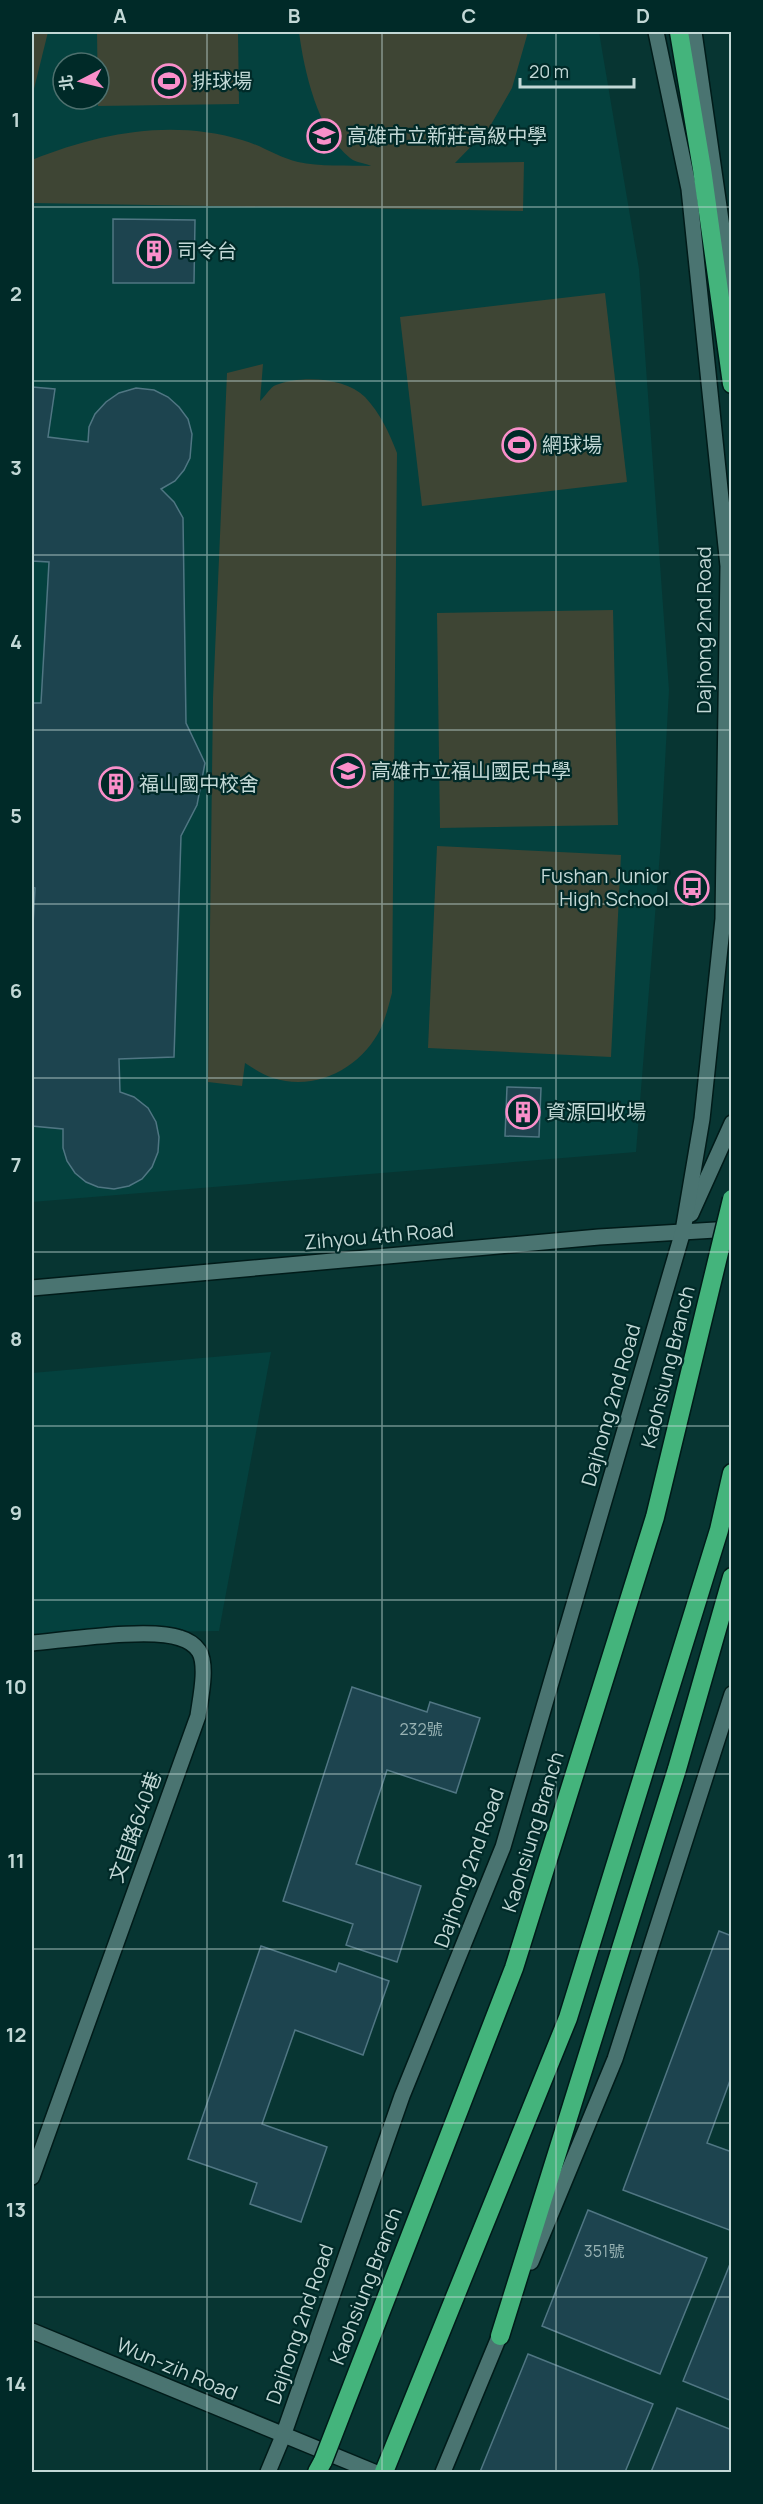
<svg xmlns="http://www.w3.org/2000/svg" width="763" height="2504" viewBox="0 0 763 2504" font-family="Manrope,'Noto Sans TC',sans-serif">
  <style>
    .built { fill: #04413e; fill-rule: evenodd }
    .green { fill: #3e4534 }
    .building { fill: #1d444f; stroke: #507683; stroke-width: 1.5 }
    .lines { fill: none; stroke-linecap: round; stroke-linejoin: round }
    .minor-casing { stroke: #001b19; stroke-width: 18 }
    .highway-casing { stroke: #001b19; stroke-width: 21 }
    .minor { stroke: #4a7471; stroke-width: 15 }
    .highway { stroke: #44b47c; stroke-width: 18 }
    .highway-bridge-casing { stroke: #001b19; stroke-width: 21; stroke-linecap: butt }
    .highway-bridge { stroke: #44b47c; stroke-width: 18 }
    .grid { fill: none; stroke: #c2d8d6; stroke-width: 1.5; stroke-opacity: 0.55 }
    .labels { text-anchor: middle; stroke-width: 4.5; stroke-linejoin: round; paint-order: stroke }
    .number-label { font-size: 16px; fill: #99b3b4 }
    .poi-label { font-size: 20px; fill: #c2d8d6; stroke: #002a28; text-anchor: start }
    .street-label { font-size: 20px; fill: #c2d8d6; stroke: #002a28 }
    .neatline { fill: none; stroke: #c2d8d6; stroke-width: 2 }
    .grid-label { font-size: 20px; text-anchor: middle; font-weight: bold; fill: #c2d8d6 }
  </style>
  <rect width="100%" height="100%" fill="#073532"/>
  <g class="built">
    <path d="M32,32H599L639,269L669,690L660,853L636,1152L32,1202ZM63,63H99V99H63Z"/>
    <path d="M271,1352L219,1631L32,1634V1373Z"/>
  </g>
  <g class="green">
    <path d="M32,32H48L32,97Z"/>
    <path d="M97,32H238L239,104L98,106Z"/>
    <path d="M299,32H528L512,88L489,128L455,163L524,162L523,211L32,203V160C100,133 170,119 242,140C261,145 279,158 298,162C319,167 349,165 371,166C366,163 356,163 350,158C318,132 304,71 299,32Z"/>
    <path d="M605,293L627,482L422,506L400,317Z"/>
    <path d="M263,364L260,401C265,397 270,387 276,385C301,375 345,377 365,397C380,413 389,432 397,453L392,993C389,1004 386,1017 381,1028C362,1067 317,1092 273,1078C263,1075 254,1069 245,1063L242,1086L208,1082L213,698L227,373Z"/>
    <path d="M613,610L618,825L440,828L437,613Z"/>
    <path d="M437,846L621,855L611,1057L428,1048Z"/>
  </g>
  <g class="building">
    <path d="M113,219L195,220L194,283H113Z"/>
    <path d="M32,387L55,389L48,437L88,442L89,427L95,414L106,402L119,393L136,388L154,390L168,397L179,407L188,419L192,434L190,458L184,470L175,481L161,489L174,502L183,518L186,723L205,763L197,805L181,836L174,1057L119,1059L120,1092L134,1097L148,1108L156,1122L159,1137L158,1152L152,1167L142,1179L129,1186L114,1189L98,1187L86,1182L75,1173L67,1161L63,1148V1129L32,1126V944L35,888L32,887V703H41L49,562L32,561Z"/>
    <path d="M507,1087L541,1088L539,1137L505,1136Z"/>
    <path d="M352,1687L427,1712L430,1702L480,1718L456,1793L387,1770L356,1864L421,1886L397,1962L346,1945L353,1924L283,1901Z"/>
    <path d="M719,1931L732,1936V2075L707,2143L732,2152V2231L623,2190Z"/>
    <path d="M261,1946L336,1972L339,1963L389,1981L363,2055L295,2030L262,2124L327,2147L301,2222L250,2204L257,2183L188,2159Z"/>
    <path d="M588,2210L707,2258L660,2374L542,2326Z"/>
    <path d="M730,2264H732V2401L683,2381Z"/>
    <path d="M528,2354L653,2404L625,2472H480Z"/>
    <path d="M677,2408L732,2430V2472H651Z"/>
  </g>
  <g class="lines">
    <defs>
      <g id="minor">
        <path d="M694,32L732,297"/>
        <path d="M691,1214L732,1123"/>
        <path d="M32,1288L599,1237L732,1229"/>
        <path d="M32,1643C66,1640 151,1627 180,1638C187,1640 195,1645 199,1651C208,1666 200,1700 198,1716L32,2177"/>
        <path d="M531,2262L615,2059L732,1694"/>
        <path d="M32,2331L374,2472"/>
        <path d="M268,2472L283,2436L402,2096L503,1847L683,1231L702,1119L723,919L728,566L689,189L656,32"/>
        <path d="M443,2472L504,2325"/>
      </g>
      <g id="highway">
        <path d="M679,32L702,169L732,384"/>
        <path d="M500,2336L677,1769L732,1577"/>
        <path d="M317,2472L323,2461"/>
        <path d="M384,2472L568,2018L719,1530L732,1473"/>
      </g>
    </defs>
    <use href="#minor" class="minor-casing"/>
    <use href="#highway" class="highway-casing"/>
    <use href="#minor" class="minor"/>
    <use href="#highway" class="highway"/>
    <defs>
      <path id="highway-bridge" d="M323,2461L514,1968L655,1517L732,1199"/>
    </defs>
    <use href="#highway-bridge" class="highway-bridge-casing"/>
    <use href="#highway-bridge" class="highway-bridge"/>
  </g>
  <path class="grid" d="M207,32V2472M382,32V2472M556,32V2472M32,207H732M32,381H732M32,555H732M32,730H732M32,904H732M32,1078H732M32,1252H732M32,1426H732M32,1600H732M32,1774H732M32,1949H732M32,2123H732M32,2297H732"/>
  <defs>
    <symbol id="stadium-ring" viewBox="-11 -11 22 22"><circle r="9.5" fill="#002a28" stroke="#f98fca" stroke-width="1.5"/><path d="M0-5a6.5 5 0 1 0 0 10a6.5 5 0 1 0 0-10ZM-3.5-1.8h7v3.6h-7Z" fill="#f98fca"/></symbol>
    <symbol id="school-ring" viewBox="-11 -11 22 22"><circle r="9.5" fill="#002a28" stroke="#f98fca" stroke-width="1.5"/><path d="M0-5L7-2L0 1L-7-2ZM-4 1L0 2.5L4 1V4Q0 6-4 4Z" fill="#f98fca"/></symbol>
    <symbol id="building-ring" viewBox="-11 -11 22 22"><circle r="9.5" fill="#002a28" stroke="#f98fca" stroke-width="1.5"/><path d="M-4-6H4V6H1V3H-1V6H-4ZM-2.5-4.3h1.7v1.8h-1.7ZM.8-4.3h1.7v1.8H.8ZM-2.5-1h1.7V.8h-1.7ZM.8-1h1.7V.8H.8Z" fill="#f98fca"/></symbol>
    <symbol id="bus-ring" viewBox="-11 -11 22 22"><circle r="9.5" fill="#002a28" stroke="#f98fca" stroke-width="1.5"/><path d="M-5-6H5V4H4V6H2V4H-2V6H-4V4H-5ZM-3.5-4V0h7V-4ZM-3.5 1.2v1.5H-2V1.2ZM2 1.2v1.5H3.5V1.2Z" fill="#f98fca"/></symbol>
  </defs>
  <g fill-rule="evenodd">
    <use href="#stadium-ring" x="150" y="62" width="38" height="38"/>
    <use href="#school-ring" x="305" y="117" width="38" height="38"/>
    <use href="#building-ring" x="135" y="232" width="38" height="38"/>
    <use href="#stadium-ring" x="500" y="426" width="38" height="38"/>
    <use href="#school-ring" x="329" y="752" width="38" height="38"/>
    <use href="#building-ring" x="97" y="765" width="38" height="38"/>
    <use href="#bus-ring" x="673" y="869" width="38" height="38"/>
    <use href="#building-ring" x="504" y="1093" width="38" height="38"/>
  </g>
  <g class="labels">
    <g class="number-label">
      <text x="421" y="1735">232號</text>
      <text x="604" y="2257">351號</text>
    </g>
    <g class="poi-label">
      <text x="192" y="88">排球場</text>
      <text x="347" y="143">高雄市立新莊高級中學</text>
      <text x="177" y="258">司令台</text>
      <text x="542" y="452">網球場</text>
      <text x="371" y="778">高雄市立福山國民中學</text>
      <text x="139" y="791">福山國中校舍</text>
      <text x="669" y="883" text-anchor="end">Fushan Junior<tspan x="669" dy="23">High School</tspan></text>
      <text x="546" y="1119">資源回收場</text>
    </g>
    <g class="street-label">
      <text transform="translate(704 630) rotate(-90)" y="7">Dajhong 2nd Road</text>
      <text transform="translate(379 1236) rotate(-5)" y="7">Zihyou 4th Road</text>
      <text transform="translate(668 1367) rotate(-76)" y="7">Kaohsiung Branch</text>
      <text transform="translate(611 1405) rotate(-74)" y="7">Dajhong 2nd Road</text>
      <text transform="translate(135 1827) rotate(-70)" y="7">文自路640巷</text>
      <text transform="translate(533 1832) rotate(-73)" y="7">Kaohsiung Branch</text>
      <text transform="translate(469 1868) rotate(-70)" y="7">Dajhong 2nd Road</text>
      <text transform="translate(366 2286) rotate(-69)" y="7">Kaohsiung Branch</text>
      <text transform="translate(300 2324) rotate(-71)" y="7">Dajhong 2nd Road</text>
      <text transform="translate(177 2369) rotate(23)" y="7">Wun-zih Road</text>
    </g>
  </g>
  <rect width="763" height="2504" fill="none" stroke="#002a28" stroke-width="66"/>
  <g transform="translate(81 81) rotate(263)"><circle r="28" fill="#002a28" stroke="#4e706e" stroke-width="1.5"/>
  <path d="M0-4.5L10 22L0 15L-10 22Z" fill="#f98fca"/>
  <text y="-9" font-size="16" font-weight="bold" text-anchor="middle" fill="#c2d8d6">北</text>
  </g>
  <path d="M520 78v9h114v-9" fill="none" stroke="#c2d8d6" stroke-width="3"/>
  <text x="529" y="78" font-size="18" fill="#c2d8d6" stroke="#002a28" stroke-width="4.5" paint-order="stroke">20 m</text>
  <rect x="33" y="33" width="697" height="2438" class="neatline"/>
  <g class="grid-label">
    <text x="120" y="23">A</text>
    <text x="294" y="23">B</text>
    <text x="469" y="23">C</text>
    <text x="643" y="23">D</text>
    <text x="16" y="127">1</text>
    <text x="16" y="301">2</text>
    <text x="16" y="475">3</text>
    <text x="16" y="649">4</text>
    <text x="16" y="823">5</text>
    <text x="16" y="998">6</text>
    <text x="16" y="1172">7</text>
    <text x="16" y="1346">8</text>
    <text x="16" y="1520">9</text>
    <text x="16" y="1694">10</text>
    <text x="16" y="1868">11</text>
    <text x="16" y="2042">12</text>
    <text x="16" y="2217">13</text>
    <text x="16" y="2391">14</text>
  </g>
</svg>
